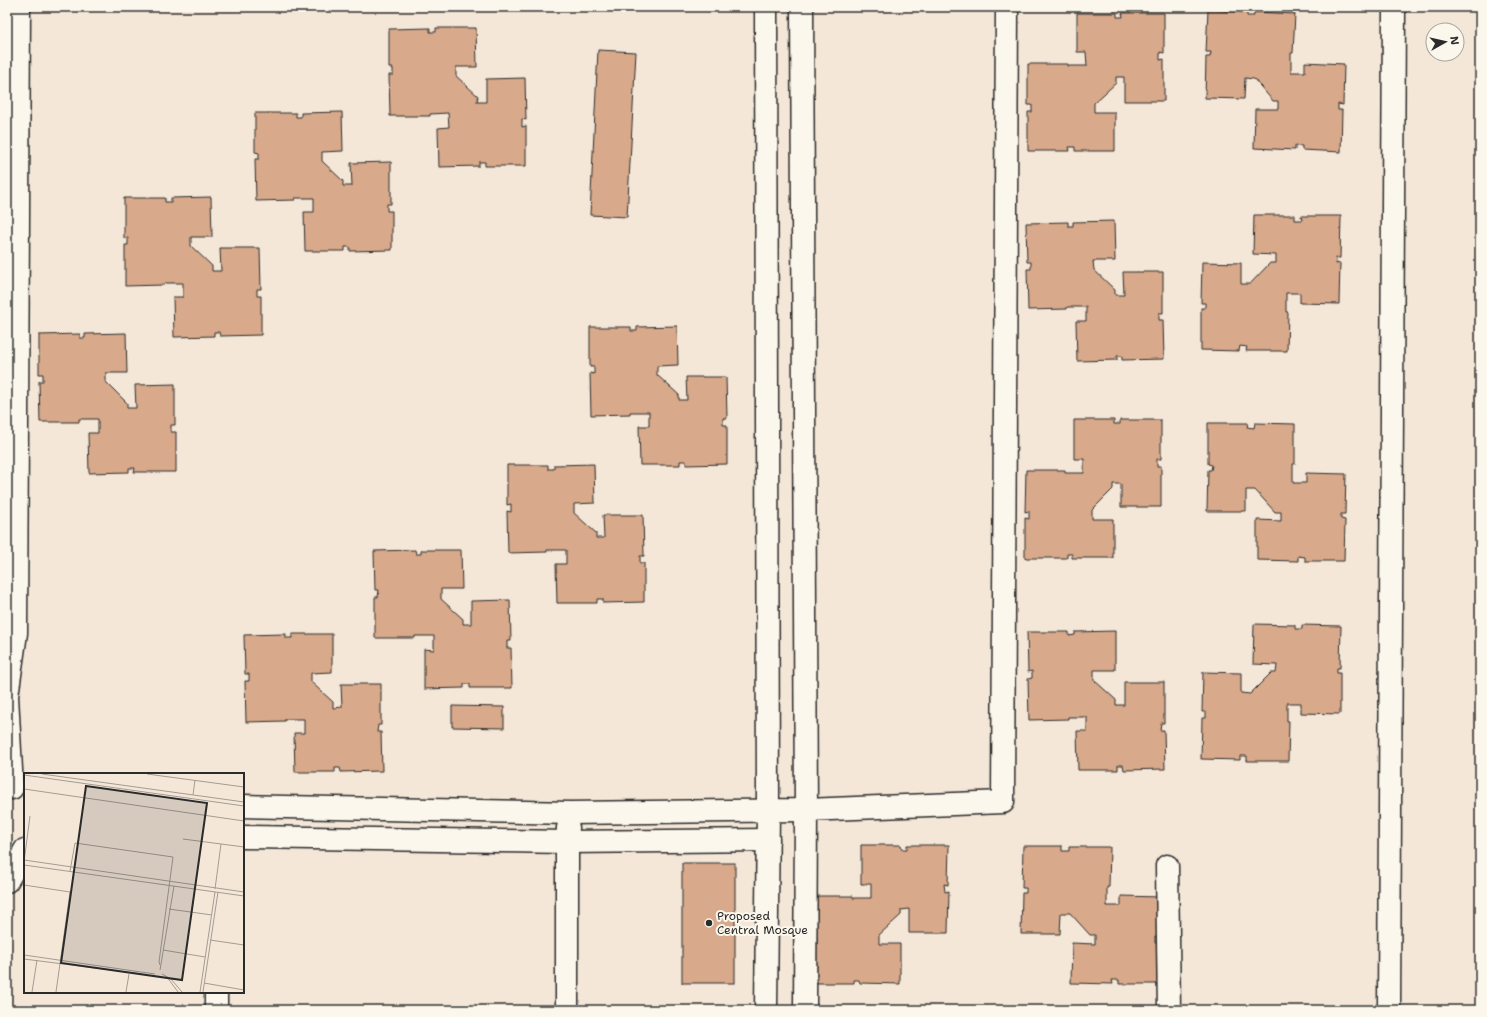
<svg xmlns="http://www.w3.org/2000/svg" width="1487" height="1017" viewBox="0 0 1487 1017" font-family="'Shantell Sans',sans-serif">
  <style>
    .building { fill: #d8a98a; stroke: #2b2b2b }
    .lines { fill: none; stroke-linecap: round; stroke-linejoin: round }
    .street-casing { stroke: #2b2b2b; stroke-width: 25 }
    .street { stroke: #fbf7ec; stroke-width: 22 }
    .poi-dot { fill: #2b2b2b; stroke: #fbf7ec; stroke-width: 1.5 }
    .labels { text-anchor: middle; stroke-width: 4; stroke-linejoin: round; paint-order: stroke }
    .poi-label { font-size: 12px; fill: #2b2b2b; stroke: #fbf7ec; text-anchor: start }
    .inset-road { fill: none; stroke: #a49c93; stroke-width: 1 }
    .view { fill: #2b2b2b; fill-opacity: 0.15; stroke: #2b2b2b; stroke-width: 2 }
    .inset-edge { fill: none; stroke: #2b2b2b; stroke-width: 2 }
  </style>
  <rect width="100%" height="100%" fill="#f4e7d8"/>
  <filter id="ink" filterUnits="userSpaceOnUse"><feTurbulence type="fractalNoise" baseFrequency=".025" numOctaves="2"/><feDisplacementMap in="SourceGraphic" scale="8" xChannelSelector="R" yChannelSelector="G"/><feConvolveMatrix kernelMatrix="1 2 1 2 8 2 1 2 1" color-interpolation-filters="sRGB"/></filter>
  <g filter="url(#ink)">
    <g class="building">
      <path d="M1208,10L1247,12V16H1254V12L1295,14L1293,53H1291V72H1305V62L1344,64L1343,105L1338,104V110H1342L1341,152L1302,150V146H1295V150L1254,148L1255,109H1278V101H1273L1254,79L1245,78L1244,99L1205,98L1206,57H1210L1211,52H1206Z"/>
      <path d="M1077,13H1117V17H1123L1122,13H1164V53L1160,52V60L1164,59V101H1124V77H1116V83L1094,103V112H1115V151H1075V147H1069L1070,151H1028V112H1032V105H1028V64H1068V66H1087L1086,52H1077Z"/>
      <path d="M430,28V32H436V28H476L477,67H456V76L478,96L477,102H486V79L525,78L526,120L522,119V127L526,126V166H485V162H479V166L439,167L438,128L449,127L448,113L430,114V116H390L389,75H393V68H389V29Z"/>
      <path d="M598,50L636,52L627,217L590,215Z"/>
      <path d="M342,112L343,151L322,152V161L343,181V186H352L351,163L391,162V204H387V211H392V250L350,251V247H345V251H305L304,212H314V198H295V200L256,201L255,159H259V153L255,152V113H296V117H301V113Z"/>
      <path d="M211,197L212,237H191V246L212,266V271H221L220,248H260L261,289H257V296H261V335L220,336L219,332H214V336L174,337L173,297H183V283H165L164,285L125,286V245H128V238H124V198H165V202H171V198Z"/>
      <path d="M1254,215H1295V220H1302L1301,216H1341L1340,258H1336V264L1340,263L1339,304L1300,303V293H1286V312H1288L1287,351H1246L1247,347L1240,346L1239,351L1201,350V308H1205V303H1201L1202,262L1241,263V284H1250L1270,263H1276V255L1253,254Z"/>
      <path d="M1114,221L1115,261H1093L1094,270L1115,290V295H1124L1123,272H1163V313H1159V320H1163L1164,359L1122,360V356H1117V360L1077,361L1076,321H1086V307H1067V309L1028,310L1027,269H1031V262H1027L1026,223L1068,222V226H1073V222Z"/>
      <path d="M677,326L678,365L657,366V375L679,395V400H687L686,377H726L727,418H723V425H727V464L686,465V461H680V465H640L639,426H649V412H630V414L591,415L590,373L594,374V367H590V327H631V331H637V327Z"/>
      <path d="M126,333L127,373H106V382L127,403V408H136L135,385L175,384V425H171V432H176V472H134L135,468H129V472L89,473L88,433H98V419H79V422H40L39,381H43V374H39V335L80,334V338H85V334Z"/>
      <path d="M1074,420H1114V424H1120V420H1161V459H1157V466H1161V507H1121V484H1113V489L1092,510V519H1113V558H1072V554H1067V558H1025V518L1029,519V511L1025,512L1026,470H1065V473H1084V459H1074Z"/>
      <path d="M1208,423H1248L1247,427L1254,428L1255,423L1295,424V464H1293V483H1306V473L1346,474L1345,514H1341V519L1345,520L1344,561H1305V557L1298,556V561L1257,560V520L1281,521V512H1275L1255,490H1246V511H1207L1208,470H1211L1212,465L1208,464Z"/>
      <path d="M594,464L595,503L574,504V513L596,533V538H604L603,515H643L644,556H640V563H644V602L603,603V599H597V603H557L556,564H566V550H547V552L508,553L507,511L511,512V504L507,505V465H548V469H554V465Z"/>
      <path d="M415,550L416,554H421V550H461L462,589H441V599L463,619V624H471V601L510,600L511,641H507V648H511L512,688H470V684H464V688L424,689V649L434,650V636H415V638H375V597H378L379,590H375L374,551Z"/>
      <path d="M1254,624L1295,625V629H1302V625L1341,626L1340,668H1337V673H1340V714L1301,713V703H1287V721H1289L1288,761H1247V756H1240V760L1201,759L1202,718H1206V712H1202L1203,672L1241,673V693L1250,694L1271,673H1276L1277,665L1253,664Z"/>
      <path d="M1115,631V670H1094V680L1116,700V705H1124V682H1164V723H1161L1160,730H1164L1165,769L1124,770L1123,765H1118V770H1078L1077,731H1087V717H1068V719L1029,720L1028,679L1032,678V671L1028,672L1027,632H1069V636L1075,635V632Z"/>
      <path d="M286,634V638H292V634H332V672L311,673V682L333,702V708L342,707L341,684H381V725H378L377,732H381L382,771L341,772L340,768H335V772H295L294,733H304V719H285V721L246,722L245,681H249V674H245L244,635Z"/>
      <path d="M452,706L504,707V728L452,727Z"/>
      <path d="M861,845H901L902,849H907V845H949L948,885L944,884L945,892L949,891L948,933H909V909L901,910V915L879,935V944H900V984L860,983L859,980H854V983H813V944H817V937H813V896H853V898H871V884H861Z"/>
      <path d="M1023,846H1062V851H1069V847H1110L1109,887H1107V906H1121V896L1160,897L1159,937H1155V943H1159L1158,984H1119V980H1112L1113,984L1071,983L1072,943L1095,944V935H1090L1070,913H1061L1060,934H1021L1022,893H1026V888H1022Z"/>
      <rect x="682" y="863" width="53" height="120"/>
    </g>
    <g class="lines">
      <defs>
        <g id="street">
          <path d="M766,7L768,810L766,1010"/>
          <path d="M802,7L806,810L805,1010"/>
          <path d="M12,788L7,696L16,633L19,7"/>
          <path d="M243,806L570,813L806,810L1003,802L1007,7"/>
          <path d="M243,837L567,842L768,840"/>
          <path d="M1167,866L1169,1010"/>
          <path d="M7,881L25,850"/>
          <path d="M216,1010V992"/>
          <path d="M567,1010V842L568,828"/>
          <path d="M1389,1010L1394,7"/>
        </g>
      </defs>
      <use href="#street" class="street-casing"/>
      <use href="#street" class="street"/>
    </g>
  </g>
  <circle class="poi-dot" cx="709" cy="923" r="4"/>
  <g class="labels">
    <g class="poi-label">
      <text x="717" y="920">Proposed<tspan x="717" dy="14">Central Mosque</tspan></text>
    </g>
  </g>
  <g transform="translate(24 773)">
    <rect width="220" height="220" fill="#f4e7d8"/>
    <path class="inset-road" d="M18,1L220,29M123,1L220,14M0,2L220,33M0,16L220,48M169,22L171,7M159,66L220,74M0,87L220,119M0,89L6,43M0,92L220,123M46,98L51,70L149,84L135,189L136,192M0,112L46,119L32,219M191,116L197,71M145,136L188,142M186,167L220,172M139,177L181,184M0,182L131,201M0,186L118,201M136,197L150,113M138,201L147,206L158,219M143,204L154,219M180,210L220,217M8,219L13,187M102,219L105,201M176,219L191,119M179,219L194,119"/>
    <path class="view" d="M62,13L183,30L158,207L37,190Z"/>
    <rect width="220" height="220" class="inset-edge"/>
  </g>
  <rect width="1487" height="1017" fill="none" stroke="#fbf7ec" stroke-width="24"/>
  <rect x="12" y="12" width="1463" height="993" fill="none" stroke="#2b2b2b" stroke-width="1.5" filter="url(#ink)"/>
  <g transform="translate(1445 42) rotate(82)"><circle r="19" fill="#fbf7ec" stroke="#a8a59f"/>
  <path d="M0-3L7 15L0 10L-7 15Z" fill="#2b2b2b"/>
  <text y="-6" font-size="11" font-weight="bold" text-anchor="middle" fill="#2b2b2b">N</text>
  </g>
</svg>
